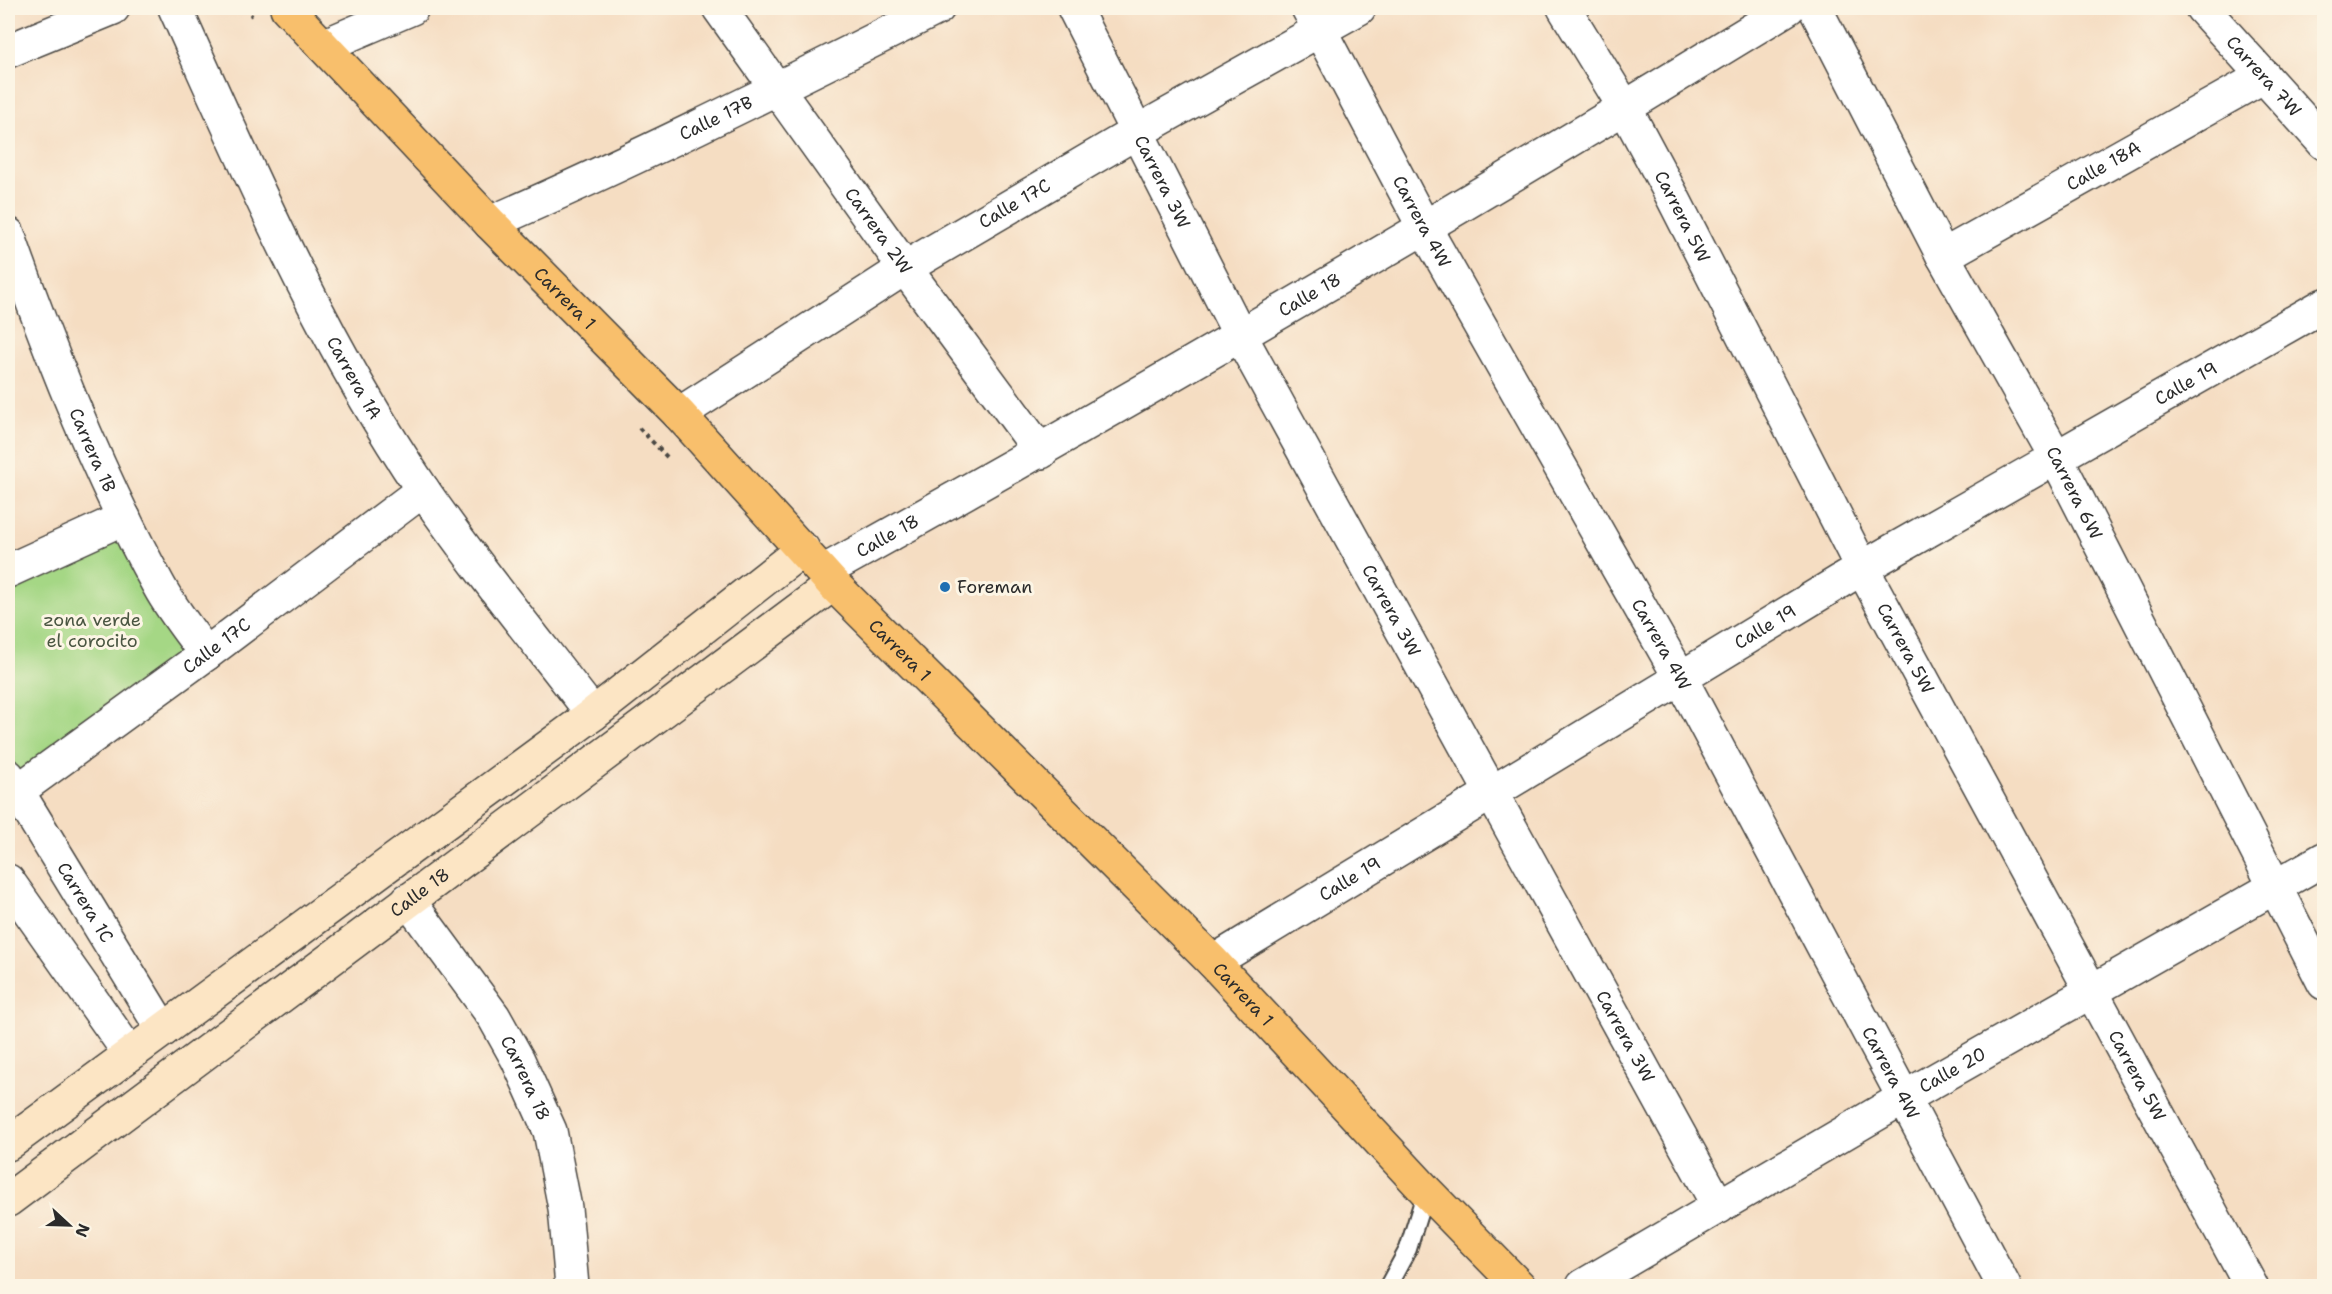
<svg xmlns="http://www.w3.org/2000/svg" width="2332" height="1294" viewBox="0 0 2332 1294" font-family="'Shantell Sans',sans-serif">
  <style>
    .green { fill: #a5d785; stroke: #688158; stroke-width: 1.5 }
    .lines { fill: none; stroke-linecap: round; stroke-linejoin: round }
    .lane-casing { stroke: #494642; stroke-width: 20 }
    .street-casing { stroke: #494642; stroke-width: 36 }
    .secondary-casing { stroke: #494642; stroke-width: 36 }
    .highway-casing { stroke: #494642; stroke-width: 36 }
    .path { stroke: #494642; stroke-width: 4; stroke-dasharray: 4.5 4.5; stroke-linecap: butt }
    .lane { stroke: #fff; stroke-width: 16 }
    .street { stroke: #fff; stroke-width: 33 }
    .secondary { stroke: #fce5c4; stroke-width: 33 }
    .highway { stroke: #f8bf6c; stroke-width: 33 }
    .poi-dot { fill: #1f6fb2; stroke: #fcf5e5; stroke-width: 2 }
    .labels { text-anchor: middle; stroke-width: 6; stroke-linejoin: round; paint-order: stroke }
    .street-label { font-size: 18px; fill: #2b2b2b; stroke: #fcf5e5 }
    .poi-label { font-size: 18px; fill: #2b2b2b; stroke: #fcf5e5; text-anchor: start }
    .park-label { font-size: 18px; fill: #4a5642; stroke: #fcf5e5 }
  </style>
  <rect width="100%" height="100%" fill="#fcf5e5"/>
  <filter id="ink" filterUnits="userSpaceOnUse"><feTurbulence type="fractalNoise" baseFrequency=".0167" numOctaves="2"/><feDisplacementMap in="SourceGraphic" scale="12" xChannelSelector="R" yChannelSelector="G"/><feConvolveMatrix kernelMatrix="1 2 1 2 8 2 1 2 1" color-interpolation-filters="sRGB"/></filter>
  <filter id="wash" filterUnits="userSpaceOnUse"><feTurbulence type="fractalNoise" baseFrequency=".008" numOctaves="4" result="noise"/><feDisplacementMap in="SourceGraphic" scale="24" xChannelSelector="R" yChannelSelector="G"/><feGaussianBlur stdDeviation="1.35" result="paint"/><feColorMatrix in="noise" values="0 0 0 0 0 0 0 0 0 0 0 0 0 0 0 0 0 1.4 0 .05"/><feComposite in="paint" operator="in"/></filter>
  <g filter="url(#wash)">
    <rect width="100%" height="100%" fill="#f5ddc2"/>
    <path class="green" d="M124,518L206,654L18,791L8,774V571Z"/>
  </g>
  <g filter="url(#ink)">
    <g class="lines">
      <defs>
        <path id="lane" d="M1388,1286L1408,1249L1426,1191"/>
        <g id="street">
          <path id="s1" d="M175,8C249,172 321,340 423,490C476,567 536,640 593,714"/>
          <path id="s2" d="M719,8L905,268L1041,452"/>
          <path id="s3" d="M1074,8L1241,337L1719,1207"/>
          <path id="s4" d="M1308,8L1424,227L1681,679L2004,1286"/>
          <path id="s5" d="M1564,8L1625,108L1670,192L1862,568L2251,1286"/>
          <path id="s6" d="M1815,8L1943,256L2056,457L2324,983"/>
          <path id="s7" d="M2202,8L2324,143"/>
          <path d="M323,46L412,8"/>
          <path d="M8,51L113,8"/>
          <path id="s8" d="M490,223C642,157 790,82 938,8"/>
          <path id="s9" d="M8,234C49,351 99,478 159,586C172,610 190,632 206,654"/>
          <path id="s10" d="M1943,256L2264,76"/>
          <path id="s11" d="M679,414L905,268L1135,133L1359,8"/>
          <path d="M8,571L124,518"/>
          <path id="s12" d="M823,572C1149,391 1471,203 1788,8"/>
          <path id="s13" d="M8,776L163,1030"/>
          <path id="s14" d="M8,798L206,654L423,490"/>
          <path d="M8,881L130,1054"/>
          <path id="s15" d="M408,900L494,1017L518,1060L550,1131L565,1208L572,1286"/>
          <path id="s16" d="M1213,962L1862,568L2324,305"/>
          <path id="s17" d="M1583,1286L1902,1099L2324,859"/>
        </g>
        <g id="secondary">
          <path d="M8,1144L593,714L803,549"/>
          <path id="s18" d="M8,1200L833,584"/>
        </g>
        <g id="highway">
          <path id="s19" d="M287,8L490,223L679,414L833,584L1213,962L1426,1191L1519,1286"/>
        </g>
      </defs>
      <use href="#lane" class="lane-casing"/>
      <use href="#street" class="street-casing"/>
      <use href="#secondary" class="secondary-casing"/>
      <use href="#highway" class="highway-casing"/>
      <g class="path">
        <path d="M244,8L252,16"/>
        <path d="M639,428L667,457"/>
      </g>
      <use href="#lane" class="lane"/>
      <use href="#street" class="street"/>
      <use href="#secondary" class="secondary"/>
      <use href="#highway" class="highway"/>
    </g>
  </g>
  <circle class="poi-dot" cx="945" cy="587" r="6"/>
  <g class="labels">
    <g class="street-label">
      <text dy="6" stroke="none"><textPath href="#s7" startOffset="92">Carrera 7W</textPath></text>
      <text dy="6" stroke="none"><textPath href="#s8" startOffset="249">Calle 17B</textPath></text>
      <text dy="6" stroke="none"><textPath href="#s10" startOffset="184">Calle 18A</textPath></text>
      <text dy="6" stroke="none"><textPath href="#s3" startOffset="195">Carrera 3W</textPath></text>
      <text dy="6" stroke="none"><textPath href="#s11" startOffset="396">Calle 17C</textPath></text>
      <text dy="6" stroke="none"><textPath href="#s5" startOffset="240">Carrera 5W</textPath></text>
      <text dy="6" stroke="none"><textPath href="#s4" startOffset="242">Carrera 4W</textPath></text>
      <text dy="6" stroke="none"><textPath href="#s2" startOffset="274">Carrera 2W</textPath></text>
      <text dy="6" stroke="none"><textPath href="#s12" startOffset="560">Calle 18</textPath></text>
      <text dy="6" stroke="none"><textPath href="#s19" startOffset="402">Carrera 1</textPath></text>
      <text dy="6" stroke="none"><textPath href="#s1" startOffset="411">Carrera 1A</textPath></text>
      <text dy="6" stroke="none"><textPath href="#s16" startOffset="1132">Calle 19</textPath></text>
      <text dy="6" stroke="none"><textPath href="#s9" startOffset="232">Carrera 1B</textPath></text>
      <text dy="6" stroke="none"><textPath href="#s6" startOffset="550">Carrera 6W</textPath></text>
      <text dy="6" stroke="none"><textPath href="#s12" startOffset="74">Calle 18</textPath></text>
      <text dy="6" stroke="none"><textPath href="#s3" startOffset="681">Carrera 3W</textPath></text>
      <text dy="6" stroke="none"><textPath href="#s16" startOffset="646">Calle 19</textPath></text>
      <text dy="6" stroke="none"><textPath href="#s4" startOffset="728">Carrera 4W</textPath></text>
      <text dy="6" stroke="none"><textPath href="#s14" startOffset="258">Calle 17C</textPath></text>
      <text dy="6" stroke="none"><textPath href="#s5" startOffset="726">Carrera 5W</textPath></text>
      <text dy="6" stroke="none"><textPath href="#s19" startOffset="888">Carrera 1</textPath></text>
      <text dy="6" stroke="none"><textPath href="#s16" startOffset="160">Calle 19</textPath></text>
      <text dy="6" stroke="none"><textPath href="#s18" startOffset="514">Calle 18</textPath></text>
      <text dy="6" stroke="none"><textPath href="#s13" startOffset="148">Carrera 1C</textPath></text>
      <text dy="6" stroke="none"><textPath href="#s19" startOffset="1374">Carrera 1</textPath></text>
      <text dy="6" stroke="none"><textPath href="#s3" startOffset="1167">Carrera 3W</textPath></text>
      <text dy="6" stroke="none"><textPath href="#s17" startOffset="428">Calle 20</textPath></text>
      <text dy="6" stroke="none"><textPath href="#s4" startOffset="1214">Carrera 4W</textPath></text>
      <text dy="6" stroke="none"><textPath href="#s5" startOffset="1212">Carrera 5W</textPath></text>
      <text dy="6" stroke="none"><textPath href="#s15" startOffset="214">Carrera 18</textPath></text>
    </g>
    <g class="poi-label">
      <text x="957" y="593">Foreman</text>
    </g>
    <g class="park-label">
      <text x="92" y="626">zona verde<tspan x="92" dy="21">el corocito</tspan></text>
    </g>
  </g>
  <rect width="2332" height="1294" fill="none" stroke="#fcf5e5" stroke-width="30"/>
  <g transform="translate(69 1225) rotate(112)" stroke="#fcf5e5" stroke-width="4.5" paint-order="stroke">
  <path d="M0-4.5L10 22L0 15L-10 22Z" fill="#2b2b2b"/>
  <text y="-9" font-size="16" font-weight="bold" text-anchor="middle" fill="#2b2b2b">N</text>
  </g>
</svg>
